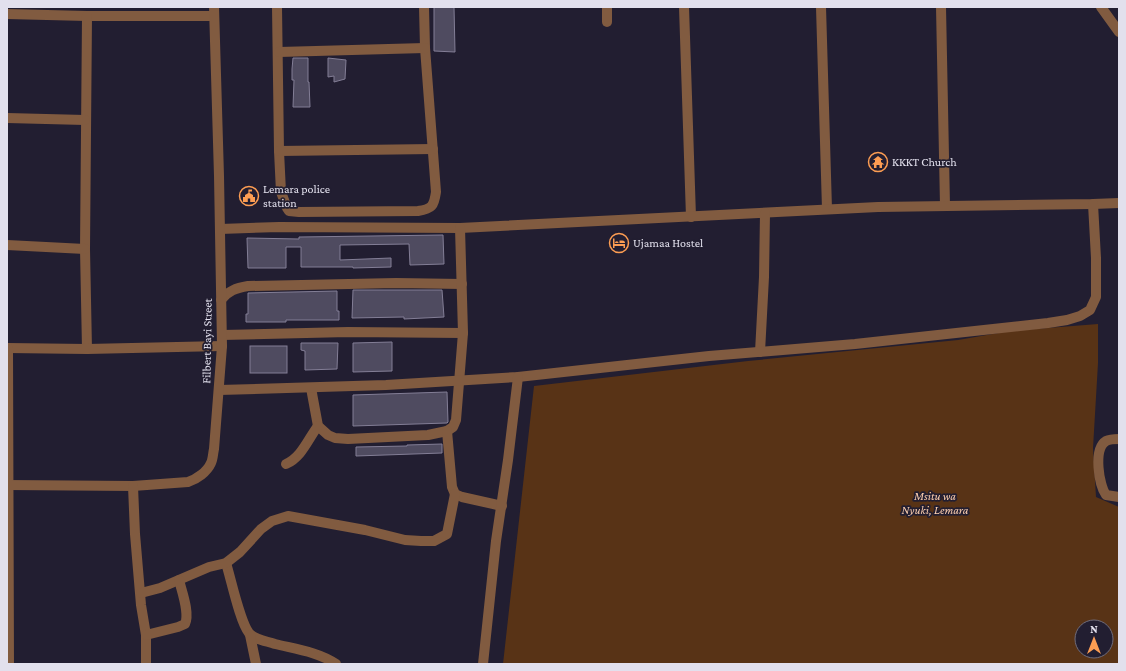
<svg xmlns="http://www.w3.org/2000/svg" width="1126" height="671" viewBox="0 0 1126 671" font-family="'Crimson Pro',serif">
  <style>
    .green { fill: #583316; fill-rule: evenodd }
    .building { fill: #4f4b60; stroke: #837e96 }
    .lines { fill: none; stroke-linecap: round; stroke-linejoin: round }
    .minor { stroke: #815b40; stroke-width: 10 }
    .labels { text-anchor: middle; stroke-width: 3.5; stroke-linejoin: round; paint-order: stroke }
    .poi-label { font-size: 12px; fill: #e2e0ed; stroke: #221e31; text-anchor: start }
    .street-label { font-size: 12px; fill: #e2e0ed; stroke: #221e31 }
    .park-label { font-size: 12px; font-style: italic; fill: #fdcfaf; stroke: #221e31 }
  </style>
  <rect width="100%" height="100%" fill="#221e31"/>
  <path class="green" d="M1098,324V363L1093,448L1096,497L1119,507V664H503L534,386L748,361L958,340L1010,331ZM1082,627H1106V651H1082Z"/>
  <g class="building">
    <path d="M434,7H454L455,52L434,51Z"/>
    <path d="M293,58H308V82H309L310,107H293L294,80H292V69Z"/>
    <path d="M328,58L346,60L345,79L334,82V76L328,77Z"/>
    <path d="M443,235L444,264L410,265L409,244L340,245V260L391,258V267L353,268V267H301V247H286V268H248L247,238L299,239V237Z"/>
    <path d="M353,290H442L444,317L404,319V317L352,318Z"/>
    <path d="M337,291V311H339V320H286V322H246V314H248V293Z"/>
    <path d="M392,342V371L353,372V343Z"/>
    <path d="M301,343H338L337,369L305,370V351L301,350Z"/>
    <rect x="250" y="346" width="37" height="27"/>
    <path d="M447,392L448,422L447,423L353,426V395Z"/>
    <path d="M442,444V453L356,456V447L407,446V445Z"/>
  </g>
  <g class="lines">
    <g class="minor">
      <path d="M277,7L279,151L281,192L287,208L289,211L299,212L418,211C432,209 434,206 436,192L425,48L424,7"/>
      <path d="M607,7V22"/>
      <path d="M684,7L691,217"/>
      <path d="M821,7L827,209"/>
      <path d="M941,7L945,206"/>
      <path d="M1101,7L1119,32"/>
      <path d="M7,14L87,16H214"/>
      <path d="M87,16L85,249L87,349"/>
      <path d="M279,52L425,48"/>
      <path d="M7,118L85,120"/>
      <path d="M279,151L433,149"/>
      <path d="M220,229L279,227L460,228L878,207L1093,204L1119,203"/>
      <path d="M7,245L85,249"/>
      <path d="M221,300C228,291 236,288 248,286L396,283L462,284"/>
      <path d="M222,335L348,332L463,333"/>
      <path d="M7,348L87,349L222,346"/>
      <path d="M8,348L9,664"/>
      <path d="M760,352L764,277L765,213"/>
      <path d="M311,388L318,426L328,435L335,438L348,439L428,435L447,431L453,427L456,420L463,333L460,228"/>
      <path d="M219,390L386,385L518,377L709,356L855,344L1048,323L1067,320L1080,316L1090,310L1096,297V258L1093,204"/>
      <path d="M447,431L452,487L455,494L462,497L502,506"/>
      <path d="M1119,439C1115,439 1110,439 1106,441C1093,449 1099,485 1106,495L1119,497"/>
      <path d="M286,464C302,457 308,439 318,426"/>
      <path d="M7,485L133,486L188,482C197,479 207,472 211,463C213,459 213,453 214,449L222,346L219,176L214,7"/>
      <path d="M133,486L135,534L141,605L146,635V664"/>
      <path d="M226,563C231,579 240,622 249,633C255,640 267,641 275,644C295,649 318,652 336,664"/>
      <path d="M141,593L160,588L209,567L226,563L240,552L261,529L272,521L288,516L365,530L405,540L421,541H434L447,534L455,494"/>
      <path d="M146,635L178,627L185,624C190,613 182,592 179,580"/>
      <path d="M250,635L256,664"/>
      <path d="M483,664L496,541L508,460L518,377"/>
    </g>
  </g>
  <defs>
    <symbol id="temple-ring" viewBox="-11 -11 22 22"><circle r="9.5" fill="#221e31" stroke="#fc9d53" stroke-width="1.5"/><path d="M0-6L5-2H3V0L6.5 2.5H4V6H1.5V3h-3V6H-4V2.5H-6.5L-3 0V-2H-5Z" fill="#fc9d53"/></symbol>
    <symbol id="civic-ring" viewBox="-11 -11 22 22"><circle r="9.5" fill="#221e31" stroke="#fc9d53" stroke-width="1.5"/><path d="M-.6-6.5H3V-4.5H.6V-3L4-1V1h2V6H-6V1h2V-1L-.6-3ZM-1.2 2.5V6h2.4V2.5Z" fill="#fc9d53"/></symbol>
    <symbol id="hotel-ring" viewBox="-11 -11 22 22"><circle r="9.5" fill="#221e31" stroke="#fc9d53" stroke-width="1.5"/><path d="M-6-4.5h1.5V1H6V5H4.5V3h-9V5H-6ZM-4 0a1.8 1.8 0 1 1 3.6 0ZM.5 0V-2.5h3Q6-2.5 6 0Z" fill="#fc9d53"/></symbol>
  </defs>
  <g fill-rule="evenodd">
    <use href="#temple-ring" x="867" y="151" width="22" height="22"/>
    <use href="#civic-ring" x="238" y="185" width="22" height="22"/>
    <use href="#hotel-ring" x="608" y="232" width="22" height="22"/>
  </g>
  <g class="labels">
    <g class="poi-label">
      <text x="892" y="166">KKKT Church</text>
      <text x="263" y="193">Lemara police<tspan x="263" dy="14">station</tspan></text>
      <text x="633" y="247">Ujamaa Hostel</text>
    </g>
    <g class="street-label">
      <text transform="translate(207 341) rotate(-89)" y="4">Filbert Bayi Street</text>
    </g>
    <g class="park-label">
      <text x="935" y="500">Msitu wa<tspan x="935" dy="14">Nyuki, Lemara</tspan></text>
    </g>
  </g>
  <rect width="1126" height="671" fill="none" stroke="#e2e0ed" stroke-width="16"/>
  <g transform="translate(1094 639)"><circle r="19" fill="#221e31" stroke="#6f6c7c"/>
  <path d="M0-3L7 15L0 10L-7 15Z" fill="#fc9d53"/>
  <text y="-6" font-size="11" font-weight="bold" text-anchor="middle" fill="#e2e0ed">N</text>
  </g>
</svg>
